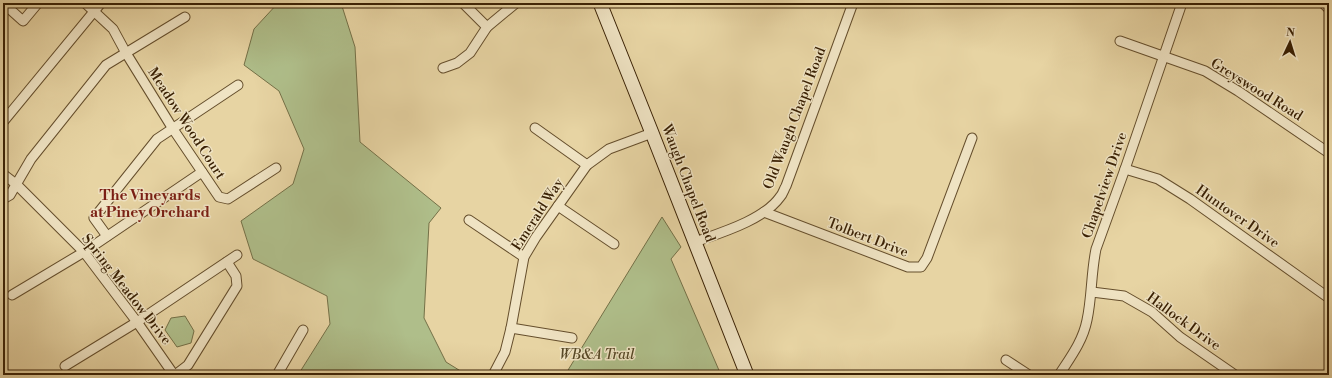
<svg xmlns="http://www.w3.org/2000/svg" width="1332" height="378" viewBox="0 0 1332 378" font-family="'Libre Bodoni',serif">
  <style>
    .green { fill: #afbe8a; stroke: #747047 }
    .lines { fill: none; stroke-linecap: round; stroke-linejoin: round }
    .street-casing { stroke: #654e2c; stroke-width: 11 }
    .secondary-casing { stroke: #3a2104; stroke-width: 15 }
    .street { stroke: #efe3c3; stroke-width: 9 }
    .secondary { stroke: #efe3c3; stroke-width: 13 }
    .labels { text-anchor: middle; stroke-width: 3; stroke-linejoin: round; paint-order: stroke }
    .street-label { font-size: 14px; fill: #3a2104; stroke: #efe3c3 }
    .park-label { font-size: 14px; font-style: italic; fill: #574826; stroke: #efe3c3 }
    .neighbourhood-label { font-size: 15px; font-weight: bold; fill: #7a1f14; stroke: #efe3c3 }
  </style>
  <rect width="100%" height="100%" fill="#e7d4a3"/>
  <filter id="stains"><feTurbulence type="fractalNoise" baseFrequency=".005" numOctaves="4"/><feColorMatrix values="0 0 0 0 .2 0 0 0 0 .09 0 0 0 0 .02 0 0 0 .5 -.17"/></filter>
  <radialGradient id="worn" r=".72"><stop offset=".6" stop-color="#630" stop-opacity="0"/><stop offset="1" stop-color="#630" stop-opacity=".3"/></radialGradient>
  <g class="green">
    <path d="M278,3H341L355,47L360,142L441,208L429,223L424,318L446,362L467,375H298L330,324L327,296L253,259L241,221L293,184L304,149L279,91L244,65L254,29Z"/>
    <path d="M662,217L681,247L671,259L721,375H565Z"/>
    <path d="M185,316L194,331L191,343L177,347L165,330L171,318Z"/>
  </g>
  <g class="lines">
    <defs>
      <g id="street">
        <path d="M3,3L23,21L38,3"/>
        <path d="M85,3L113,29L126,53L173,129L219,197L228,199L276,168"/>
        <path d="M463,3L487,27"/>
        <path d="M1323,3L1329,9"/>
        <path d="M1120,41L1205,71L1238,91L1329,153"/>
        <path d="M443,68L457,63L470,53L487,27L516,3"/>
        <path d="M3,122L101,3"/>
        <path d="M535,128L587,165"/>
        <path d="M1125,169L1158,179L1190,199L1329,298"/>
        <path d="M3,174L16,184L84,252L137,322L174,375"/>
        <path d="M3,199L10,195L31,159L106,65L185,17"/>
        <path d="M558,206L614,244"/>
        <path d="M764,212L908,267H921L927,258L972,138"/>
        <path d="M469,220L524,257"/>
        <path d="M107,236L94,218L157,139L238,85"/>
        <path d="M695,242C720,233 764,220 780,197C783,194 784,189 786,186L853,3"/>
        <path d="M1092,292L1124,296L1152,312L1180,337L1235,375"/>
        <path d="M12,295L84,252L202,172"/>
        <path d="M511,328L572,338"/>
        <path d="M1006,360L1029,375"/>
        <path d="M65,366L137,322L237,255"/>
        <path d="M175,375L188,365L237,286L236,276L227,262"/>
        <path d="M277,375L303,330"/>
        <path d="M493,375L505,352L511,328L524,257L536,237L587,165L609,149L652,133"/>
        <path d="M1059,375C1070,358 1083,341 1087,320C1092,297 1091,273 1096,249L1125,169L1182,3"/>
      </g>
      <path id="secondary" d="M600,3L652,133L747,375"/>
    </defs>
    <use href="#street" class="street-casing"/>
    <use href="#secondary" class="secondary-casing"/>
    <use href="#street" class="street"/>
    <use href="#secondary" class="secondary"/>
  </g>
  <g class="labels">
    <g class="street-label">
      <text transform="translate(1257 89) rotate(32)" y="5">Greyswood Road</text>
      <text transform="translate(794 118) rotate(-69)" y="5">Old Waugh Chapel Road</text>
      <text transform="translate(187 123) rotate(57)" y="5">Meadow Wood Court</text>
      <text transform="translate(689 183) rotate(69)" y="5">Waugh Chapel Road</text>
      <text transform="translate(1104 185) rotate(-71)" y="5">Chapelview Drive</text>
      <text transform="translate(537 214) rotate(-57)" y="5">Emerald Way</text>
      <text transform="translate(1238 216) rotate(35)" y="5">Huntover Drive</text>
      <text transform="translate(868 237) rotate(21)" y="5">Tolbert Drive</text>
      <text transform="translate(127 289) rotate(52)" y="5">Spring Meadow Drive</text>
      <text transform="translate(1184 321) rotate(36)" y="5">Hallock Drive</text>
    </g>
    <g class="park-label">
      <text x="597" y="359">WB&amp;A Trail</text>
    </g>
    <g class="neighbourhood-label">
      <text x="150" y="200">The Vineyards<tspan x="150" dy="17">at Piney Orchard</tspan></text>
    </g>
  </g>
  <rect width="1332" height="378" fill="none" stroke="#e7d4a3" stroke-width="16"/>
  <rect x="4" y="4" width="1324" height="370" fill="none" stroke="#3a2104" stroke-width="2"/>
  <rect x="8" y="8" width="1316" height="362" fill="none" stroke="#3a2104"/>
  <g transform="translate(1290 42) rotate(4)" stroke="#efe3c3" stroke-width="3" paint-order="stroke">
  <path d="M0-3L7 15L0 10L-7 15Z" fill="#3a2104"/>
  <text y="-6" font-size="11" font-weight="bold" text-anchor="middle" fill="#3a2104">N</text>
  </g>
  <rect width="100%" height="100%" filter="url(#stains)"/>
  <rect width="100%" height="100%" fill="url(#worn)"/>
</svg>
